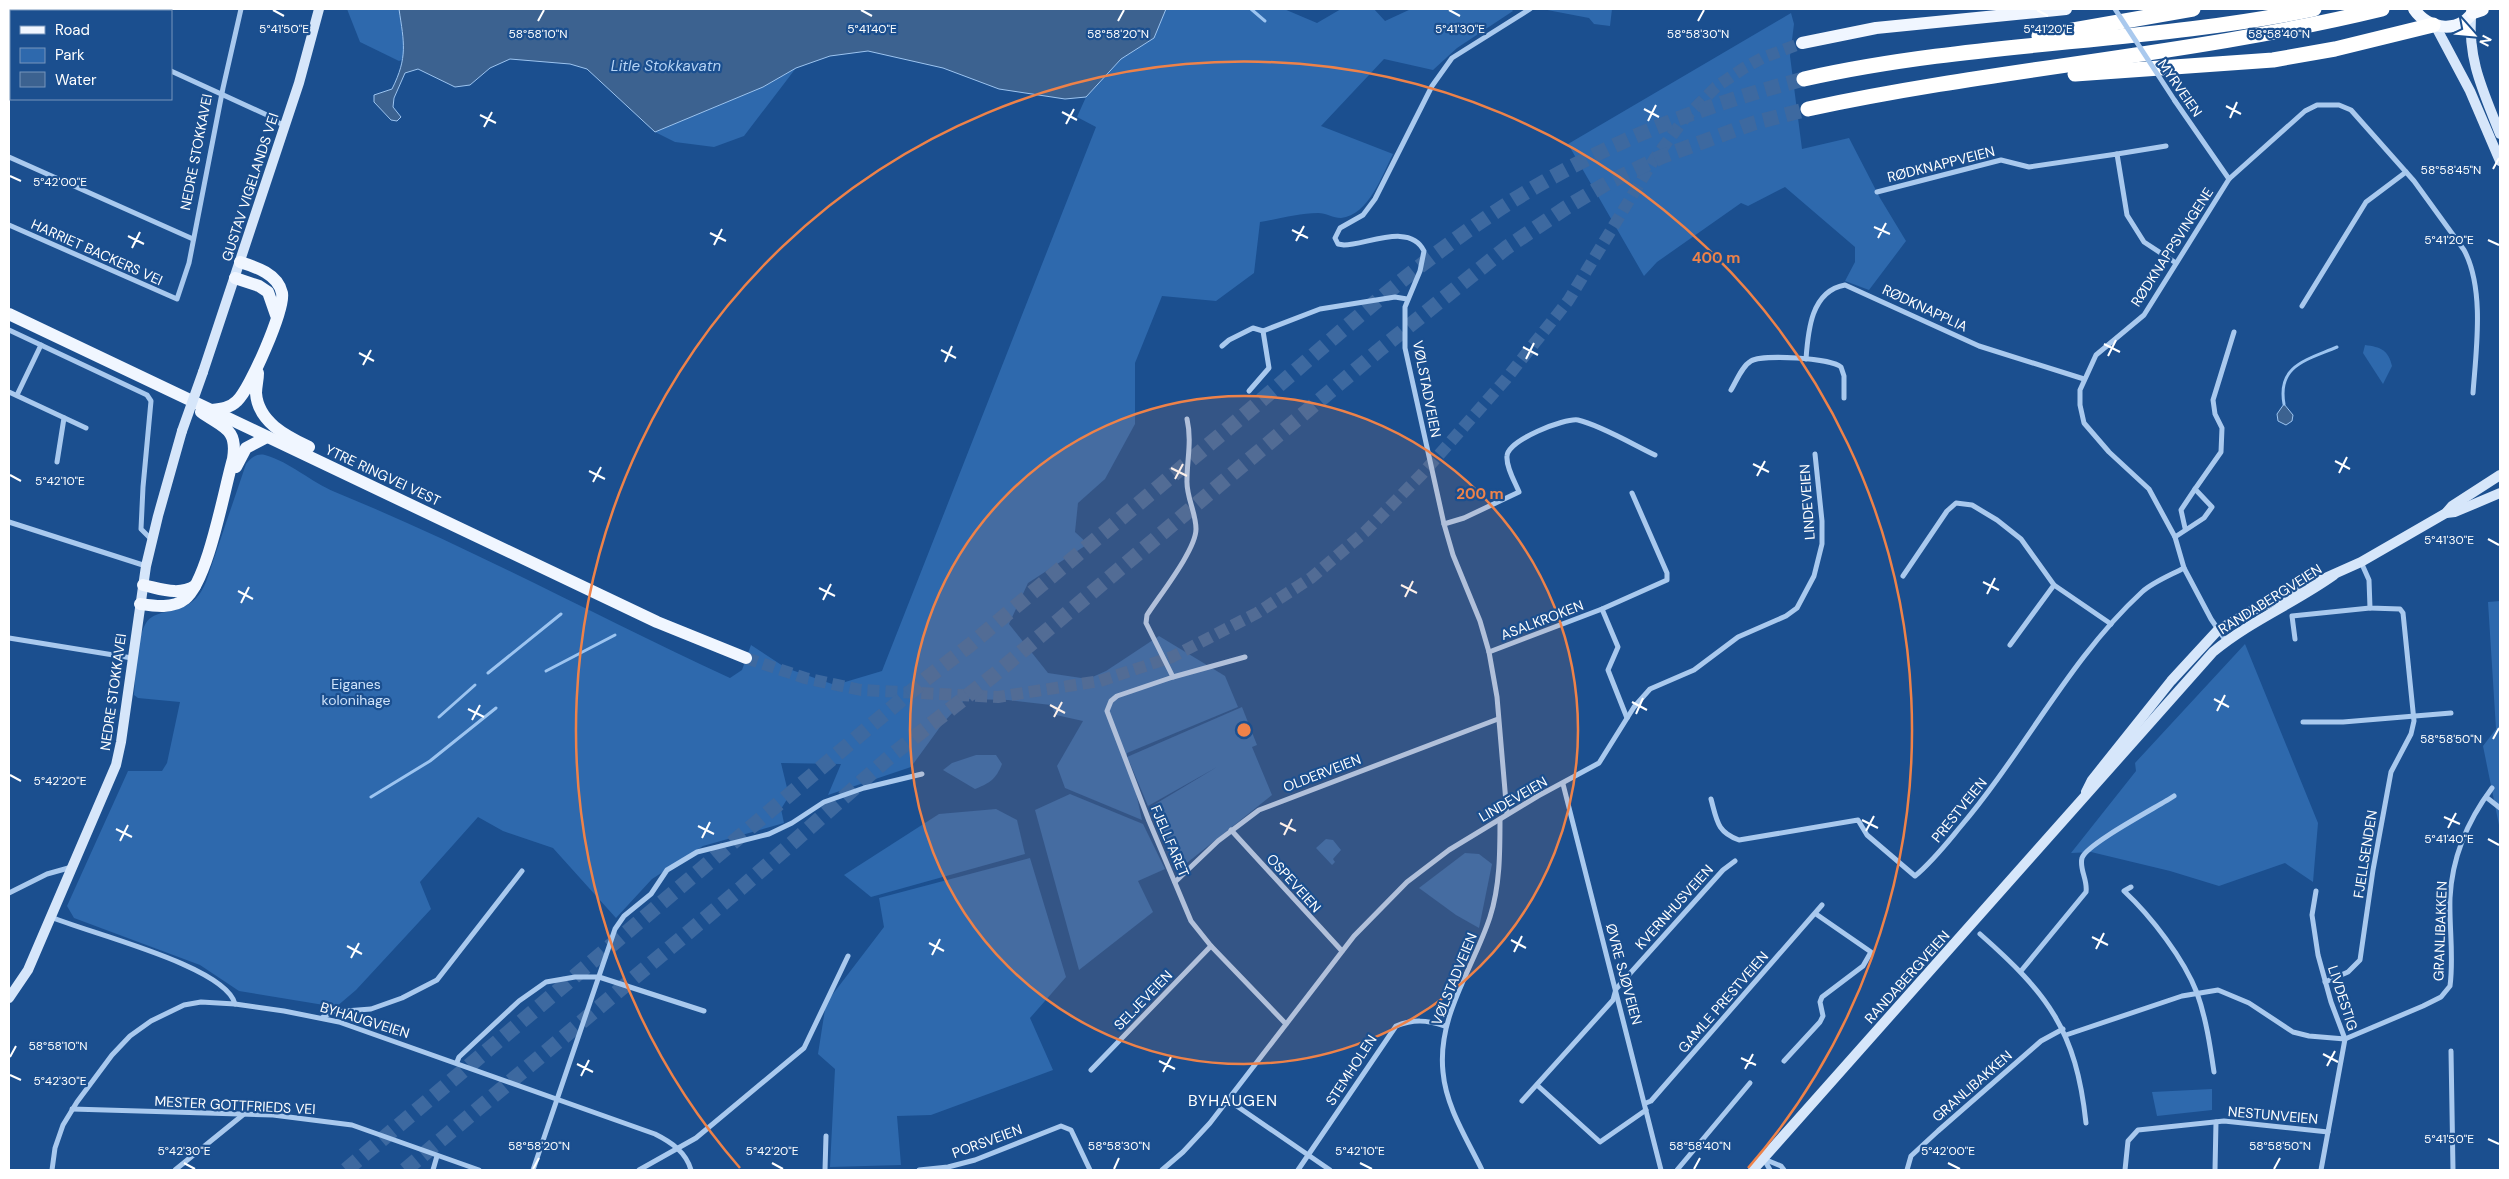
<svg xmlns="http://www.w3.org/2000/svg" width="2509" height="1179" viewBox="0 0 2509 1179" font-family="'DM Sans',sans-serif">
  <style>
    .green { fill: #2e69ad }
    .water { fill: #3c6290; stroke: #9cc4f0 }
    .lines { fill: none; stroke-linecap: round; stroke-linejoin: round }
    .stream { stroke: #9cc4f0; stroke-width: 3 }
    .primary-tunnel { stroke: #3d69a0; stroke-width: 12; stroke-dasharray: 12 6; stroke-linecap: butt }
    .motorway-tunnel { stroke: #3d69a0; stroke-width: 15; stroke-dasharray: 15 8; stroke-linecap: butt }
    .minor { stroke: #a9c9ee; stroke-width: 5 }
    .secondary { stroke: #d6e6fa; stroke-width: 10 }
    .primary { stroke: #f0f6ff; stroke-width: 12 }
    .trunk { stroke: #f8faff; stroke-width: 14 }
    .motorway { stroke: #fff; stroke-width: 15 }
    .minor-bridge { stroke: #a9c9ee; stroke-width: 5 }
    .secondary-bridge { stroke: #d6e6fa; stroke-width: 10 }
    .ticks { fill: none; stroke: #fff; stroke-width: 2 }
    .ring { fill: none; stroke: #ee8249; stroke-width: 2.5 }
    .labels { text-anchor: middle; stroke-width: 4.5; stroke-linejoin: round; paint-order: stroke }
    .street-label { font-size: 14px; fill: #fff; stroke: #1b4f8f }
    .park-label { font-size: 14px; fill: #cfe3fa; stroke: #1b4f8f }
    .water-label { font-size: 15px; font-style: italic; fill: #b5d3f5; stroke: #1b4f8f }
    .quarter-label { font-size: 16px; letter-spacing: 1px; fill: #fff; stroke: #1b4f8f }
    .ticks-label { font-size: 12px; text-anchor: middle; fill: #fff; stroke: #1b4f8f; stroke-width: 4.5; stroke-linejoin: round; paint-order: stroke }
    .centre { fill: #ee8249; stroke: #1b4f8f; stroke-width: 2.5 }
    .ring-label { font-size: 15px; text-anchor: middle; font-weight: bold; fill: #ee8249; stroke: #1b4f8f; stroke-width: 4.5; stroke-linejoin: round; paint-order: stroke }
  </style>
  <rect width="100%" height="100%" fill="#1b4f8f"/>
  <g class="green">
    <path d="M347,9H399L405,53L402,60L399,61L360,42Z"/>
    <path d="M1166,9H1284L1317,23L1341,9H1374L1385,21L1411,9H1511L1513,11L1457,48L1433,70L1384,59L1321,126L1393,154C1382,175 1369,215 1341,218C1333,218 1326,213 1318,213C1299,213 1279,219 1260,222L1254,273L1216,301L1162,296L1135,363V424L1105,479L1078,503L1075,532L1088,544L1028,583L1009,624L1048,673L1088,679L1106,671L1159,636L1225,676L1238,707L1127,753V757L1242,707L1257,745L1252,747L1272,795L1178,870L1152,806L1217,767L1148,806L1129,761L1142,820L1065,788L1057,766L1083,721L1056,715L1051,705L1008,700L965,699L943,723L911,767L828,795L841,764L781,763L789,796L781,809L784,823L703,846L652,879L616,918L553,848L503,831L478,817L420,882L431,909L356,990L336,1007L239,991L200,965L74,918L67,906L128,771H162L167,763L180,702L138,698L134,695C136,675 136,639 146,623C154,610 175,613 187,605C197,600 202,591 206,582L246,464C251,458 256,453 265,455C290,462 311,482 335,492C470,547 598,617 730,678L742,670L751,645L786,668L835,685L882,671L1096,127L1077,117L1086,97L1121,59L1154,38Z"/>
    <path d="M1542,9H1612L1610,26L1594,24L1589,18Z"/>
    <path d="M1791,13L1794,24L1790,56L1802,149L1849,138L1880,198L1906,241L1869,290L1845,281L1855,262V247L1785,187L1748,206L1741,203L1657,262L1644,276L1568,144Z"/>
    <path d="M796,68L744,136L714,147L675,142L655,132L763,87Z"/>
    <path d="M2365,345C2381,347 2388,350 2392,366L2383,384L2363,353Z"/>
    <path d="M2500,601V830L2483,746L2496,729L2488,602Z"/>
    <path d="M2245,644L2318,823L2313,882L2285,863L2219,886L2170,871L2091,852L2071,853L2136,771L2135,763Z"/>
    <path d="M976,755H996L1002,764C996,779 990,783 975,789L943,770L952,763Z"/>
    <path d="M1070,794L1143,824L1165,869L1138,881L1153,912L1079,970L1035,810Z"/>
    <path d="M996,809L1017,820L1025,854L871,897L844,875L939,814Z"/>
    <path d="M1326,839L1333,840L1341,850L1333,859L1335,862L1332,865L1316,848Z"/>
    <path d="M1465,853L1479,854L1492,864L1479,928L1456,915L1419,888Z"/>
    <path d="M1030,858L1066,977L1030,1018L1053,1070L931,1115L897,1116L901,1165L830,1167L835,1069L818,1054L826,1003L884,927L879,898Z"/>
    <path d="M2212,1089V1110L2157,1116L2152,1092Z"/>
  </g>
  <g class="water">
    <path d="M399,9H1166L1154,38L1121,59L1086,97L1065,99L999,89L943,68L868,51L830,56L796,68L763,87L655,132L587,69L570,64L510,59L490,68L470,85L455,87L418,69L405,73L394,98L393,107L401,117L397,121L391,120L374,102V95L392,89C408,57 404,43 399,9Z"/>
    <path d="M2284,404L2293,415L2292,421L2286,425L2278,421L2277,414Z"/>
  </g>
  <g class="lines">
    <g class="stream">
      <path d="M1251,9L1265,21"/>
      <path d="M2284,404C2277,365 2307,360 2337,347"/>
      <path d="M546,671L615,635"/>
      <path d="M488,673L561,614"/>
      <path d="M439,717L475,685"/>
      <path d="M371,797L430,761L496,708"/>
    </g>
    <path class="primary-tunnel" d="M746,658L805,678L861,690L998,697L1100,681L1172,657L1257,613L1311,578L1366,531L1422,474L1506,379L1568,301L1655,158L1685,118L1716,87L1744,68L1762,58L1802,43"/>
    <g class="motorway-tunnel">
      <path d="M346,1170L927,678L970,645C1061,568 1153,492 1244,415C1323,348 1400,276 1486,218C1583,152 1691,108 1804,79"/>
      <path d="M405,1170L740,889L893,754L994,675L1378,351L1506,248L1567,207L1609,182L1661,157L1754,123L1808,109"/>
    </g>
    <g class="minor">
      <path d="M33,9L39,11"/>
      <path d="M106,11L107,9"/>
      <path d="M171,71L267,115L284,126"/>
      <path d="M2175,101L2229,179"/>
      <path d="M2117,154L2166,146"/>
      <path d="M9,157L193,239"/>
      <path d="M1877,192L2001,160L2029,167L2117,154L2127,215L2144,242L2176,263"/>
      <path d="M9,225L177,299L189,263L223,88L241,9"/>
      <path d="M2302,306L2366,202L2406,172"/>
      <path d="M9,330L147,395L151,401L143,487L141,529L152,540"/>
      <path d="M1222,346L1229,340L1253,328L1263,331L1320,309L1395,297L1407,299"/>
      <path d="M1806,359C1808,331 1811,291 1845,285L1979,346L2084,379"/>
      <path d="M1731,390C1736,382 1742,366 1751,361C1763,354 1831,358 1841,367L1844,376V398"/>
      <path d="M1249,391L1269,368L1263,331"/>
      <path d="M9,392L86,428"/>
      <path d="M17,395L41,345"/>
      <path d="M1187,419C1192,441 1187,459 1187,480C1186,497 1196,512 1196,529C1196,550 1159,596 1147,615L1146,623L1173,677L1117,696L1111,701L1107,711L1149,821L1191,921L1211,946L1286,1024"/>
      <path d="M57,462L64,418"/>
      <path d="M9,522L146,566"/>
      <path d="M1444,524L1464,518L1519,492C1515,482 1506,467 1507,456C1508,440 1564,418 1578,420C1600,425 1634,445 1655,455"/>
      <path d="M2185,528L2181,510L2195,489"/>
      <path d="M2175,537L2204,518L2212,507L2195,489L2221,452L2222,428L2215,414L2213,400L2234,332"/>
      <path d="M1903,576L1947,511L1956,503L1972,505L1997,520L2021,539L2054,585L2111,624"/>
      <path d="M1602,609L1618,647L1608,670L1627,718"/>
      <path d="M9,638L132,658"/>
      <path d="M2295,639L2292,616L2370,608"/>
      <path d="M2226,641L2211,619L2184,568L2175,537L2149,489L2109,452L2084,423L2080,405V390L2096,355L2144,315L2229,179L2305,111L2317,105H2339L2351,110L2414,181L2464,250C2485,289 2476,351 2473,393"/>
      <path d="M2010,645L2054,585"/>
      <path d="M1489,652L1602,609L1667,580V573L1632,493"/>
      <path d="M1173,677L1245,657"/>
      <path d="M2303,722H2343L2451,713"/>
      <path d="M1563,784L1661,1170"/>
      <path d="M2486,797L2500,808"/>
      <path d="M1711,799C1717,821 1717,832 1739,840L1858,820L1867,835L1915,876C1933,861 1946,844 1961,826C2024,752 2070,658 2142,592C2153,582 2171,575 2184,568"/>
      <path d="M1507,814L1497,697L1489,652L1480,621L1453,555L1444,524L1405,348V307L1420,271L1424,251C1410,222 1366,245 1344,245L1338,244L1335,238L1340,228L1363,215L1375,199L1432,86L1452,58L1530,9"/>
      <path d="M1231,830L1342,951"/>
      <path d="M1175,882L1218,841L1259,810L1498,719"/>
      <path d="M2131,887L2124,891C2151,916 2184,959 2197,993C2206,1018 2210,1045 2214,1072"/>
      <path d="M2316,891L2312,915L2318,955L2331,1002L2345,1039L2321,1170"/>
      <path d="M9,893L47,874L72,867"/>
      <path d="M51,917C88,933 226,966 235,1004"/>
      <path d="M1980,934C2048,994 2076,1030 2086,1123"/>
      <path d="M2021,971L2086,892C2088,880 2079,869 2082,858C2086,844 2159,806 2174,796"/>
      <path d="M2325,982L2348,972L2360,960L2373,870L2391,772L2411,734L2414,721L2403,613L2400,609L2370,608L2369,580L2361,562"/>
      <path d="M323,1017L332,1012L371,1009L402,998L437,980L522,871"/>
      <path d="M2066,1035L2182,996L2218,990L2249,1003L2293,1032L2309,1036L2345,1039L2423,1006L2441,997L2450,986C2454,956 2449,927 2450,898C2452,858 2468,820 2492,788"/>
      <path d="M2451,1051L2453,1170"/>
      <path d="M1784,1061L1820,1022L1823,1016L1820,1002L1822,997L1863,966L1871,952L1816,914"/>
      <path d="M457,1062L459,1057L519,1001L546,982L575,977H599L704,1011"/>
      <path d="M1091,1070L1211,946"/>
      <path d="M1537,1085L1600,1142L1646,1110"/>
      <path d="M1228,1100L1330,1170"/>
      <path d="M1522,1101L1613,1000L1616,989L1723,870L1735,861"/>
      <path d="M1646,1103L1651,1101L1822,905"/>
      <path d="M72,1109L273,1115L352,1125L479,1170"/>
      <path d="M1764,1159L1781,1166L1784,1170"/>
      <path d="M1764,1159L1770,1170"/>
      <path d="M52,1170L55,1148L63,1125L77,1102L112,1055L130,1036L151,1021L184,1005L201,1002L235,1004L284,1011L339,1022L655,1134C671,1142 686,1152 691,1170"/>
      <path d="M175,1170L244,1114"/>
      <path d="M433,1170L437,1156"/>
      <path d="M533,1170L615,929L624,916L651,894L667,870L697,852L769,834L792,823L824,802L864,788L922,774"/>
      <path d="M639,1170L696,1138L804,1048L848,956"/>
      <path d="M825,1170L826,1136"/>
      <path d="M919,1170L948,1167L975,1160L1061,1126L1071,1130L1090,1170"/>
      <path d="M1162,1170L1183,1152L1210,1123L1354,936L1407,882L1449,850L1538,796L1599,763L1634,707L1650,689L1694,670L1738,637L1786,616L1797,608L1814,576L1822,544V521L1815,454"/>
      <path d="M1298,1170L1396,1026C1414,1019 1426,1020 1445,1026"/>
      <path d="M1482,1170C1467,1139 1446,1107 1443,1072C1437,1016 1473,969 1490,917C1500,886 1500,852 1500,819"/>
      <path d="M1677,1170L1750,1083"/>
      <path d="M1907,1170L1911,1156L1938,1131L2041,1041L2063,1029"/>
      <path d="M2125,1170L2128,1141L2138,1130L2224,1121L2328,1132"/>
      <path d="M2215,1170L2216,1122"/>
    </g>
    <g class="secondary">
      <path d="M2471,16C2468,62 2484,92 2500,134"/>
      <path d="M2436,27L2470,91L2500,161"/>
      <path d="M203,372L299,83L319,9"/>
      <path d="M2446,513L2455,512L2500,493"/>
      <path d="M2086,792L2092,780L2171,681L2218,630L2249,612L2361,562L2446,513L2452,506L2500,475"/>
      <path d="M9,998L28,970L116,765L121,742L146,566L158,516L182,431"/>
      <path d="M1753,1170L2213,652C2250,621 2295,603 2334,575"/>
    </g>
    <g class="primary">
      <path d="M2414,9C2429,31 2461,34 2475,9"/>
      <path d="M1802,43L1876,28L2066,9"/>
      <path d="M235,278L259,286L268,292L276,315"/>
      <path d="M9,314L657,622L746,658"/>
      <path d="M258,373C258,380 256,386 256,393C258,422 286,436 309,447"/>
      <path d="M212,410C221,409 230,408 237,401C250,389 285,309 282,293C278,274 256,267 240,262"/>
      <path d="M236,467L246,448L267,437"/>
      <path d="M143,585C162,589 178,596 195,586"/>
      <path d="M140,604C154,606 173,609 185,599C208,581 224,490 233,459C238,428 223,428 201,412"/>
    </g>
    <path class="trunk" d="M2473,12L2482,9"/>
    <g class="motorway">
      <path d="M2039,36L2193,9"/>
      <path d="M2075,74L2273,60L2335,49L2433,25"/>
      <path d="M1804,79C1972,41 2145,44 2314,9"/>
      <path d="M1808,109C1998,68 2193,55 2382,9"/>
    </g>
    <path class="minor-bridge" d="M2115,9L2175,101"/>
    <path class="secondary-bridge" d="M182,431L203,372"/>
  </g>
  <path class="ticks" d="M273,10L284,16M861,10L872,16M1449,10L1460,16M2037,10L2048,16M538,21L544,10M1118,21L1124,10M1698,21L1704,10M2279,21L2284,10M2226,106L2241,114M1644,109L1659,117M1062,112L1077,120M480,115L496,123M2230,118L2237,102M1648,121L1656,105M1066,124L1074,109M484,127L492,112M2493,169L2499,158M10,176L21,181M1874,227L1890,234M1292,230L1308,238M710,233L726,241M128,236L144,244M1878,238L1886,223M2488,240L2499,245M1296,241L1304,226M714,245L722,229M132,248L140,232M2104,344L2120,352M1523,347L1538,355M941,350L956,358M359,353L374,361M2108,356L2116,340M1526,359L1534,343M945,362L952,346M363,365L371,350M2335,461L2350,469M1753,464L1769,472M1171,468L1187,476M589,471L605,479M2339,473L2347,457M10,475L21,481M1757,476L1765,461M1175,479L1183,464M593,482L601,467M2488,539L2499,545M1983,582L1999,590M1401,585L1417,593M819,588L835,596M238,591L253,599M1987,594L1995,578M1405,597L1413,581M823,600L831,584M241,603L249,587M2214,699L2229,707M1632,702L1647,710M1050,705L1065,713M468,709L484,717M2217,711L2225,695M1636,714L1643,698M1054,717L1062,702M472,720L480,705M2493,739L2499,728M10,775L21,781M2444,817L2460,824M1862,820L1878,828M1280,823L1296,831M698,826L714,834M2448,828L2456,813M116,829L132,837M1866,831L1874,816M1284,835L1292,819M702,838L710,822M2488,839L2499,845M120,841L128,825M2092,937L2108,945M1511,940L1526,948M929,943L944,951M347,946L362,954M2096,949L2104,933M1514,952L1522,936M932,955L940,939M351,958L359,943M2323,1054L2338,1062M10,1057L16,1046M1741,1058L1756,1065M1159,1061L1175,1069M577,1064L593,1072M2327,1066L2335,1051M1745,1069L1753,1054M1163,1072L1171,1057M10,1075L21,1080M581,1076L589,1060M2488,1139L2499,1144M184,1163L195,1169M772,1163L783,1169M1360,1163L1372,1169M1948,1163L1960,1169M533,1169L539,1158M1114,1169L1119,1158M1694,1169L1700,1158M2274,1169L2280,1158"/>
  <circle cx="1244" cy="730" r="334" fill="#ee8249" fill-opacity=".12"/>
  <g class="ring">
    <circle cx="1244" cy="730" r="334"/>
    <path d="M740 1168A668 668 0 1 1 1748 1168"/>
  </g>
  <g class="labels">
    <g class="street-label">
      <text transform="translate(2180 88) rotate(55)" y="5">MYRVEIEN</text>
      <text transform="translate(196 152) rotate(-79)" y="5">NEDRE STOKKAVEI</text>
      <text transform="translate(1941 164) rotate(-14)" y="5">RØDKNAPPVEIEN</text>
      <text transform="translate(250 187) rotate(-72)" y="5">GUSTAV VIGELANDS VEI</text>
      <text transform="translate(2172 247) rotate(-57)" y="5">RØDKNAPPSVINGENE</text>
      <text transform="translate(97 252) rotate(24)" y="5">HARRIET BACKERS VEI</text>
      <text transform="translate(1925 308) rotate(25)" y="5">RØDKNAPPLIA</text>
      <text transform="translate(1427 389) rotate(79)" y="5">VØLSTADVEIEN</text>
      <text transform="translate(383 475) rotate(25)" y="5">YTRE RINGVEI VEST</text>
      <text transform="translate(1807 502) rotate(-94)" y="5">LINDEVEIEN</text>
      <text transform="translate(2270 599) rotate(-32)" y="5">RANDABERGVEIEN</text>
      <text transform="translate(1542 620) rotate(-21)" y="5">ASALKROKEN</text>
      <text transform="translate(113 692) rotate(-82)" y="5">NEDRE STOKKAVEI</text>
      <text transform="translate(1322 773) rotate(-21)" y="5">OLDERVEIEN</text>
      <text transform="translate(1513 799) rotate(-30)" y="5">LINDEVEIEN</text>
      <text transform="translate(1959 810) rotate(-51)" y="5">PRESTVEIEN</text>
      <text transform="translate(1170 841) rotate(67)" y="5">FJELLFARET</text>
      <text transform="translate(2365 854) rotate(-81)" y="5">FJELLSENDEN</text>
      <text transform="translate(1294 883) rotate(48)" y="5">OSPEVEIEN</text>
      <text transform="translate(1674 907) rotate(-48)" y="5">KVERNHUSVEIEN</text>
      <text transform="translate(2440 931) rotate(-88)" y="5">GRANLIBAKKEN</text>
      <text transform="translate(1624 974) rotate(75)" y="5">ØVRE SJØVEIEN</text>
      <text transform="translate(1907 977) rotate(-48)" y="5">RANDABERGVEIEN</text>
      <text transform="translate(1454 979) rotate(-68)" y="5">VØLSTADVEIEN</text>
      <text transform="translate(2343 998) rotate(72)" y="5">LIVDESTIG</text>
      <text transform="translate(1143 1000) rotate(-46)" y="5">SELJEVEIEN</text>
      <text transform="translate(1723 1002) rotate(-49)" y="5">GAMLE PRESTVEIEN</text>
      <text transform="translate(365 1020) rotate(17)" y="5">BYHAUGVEIEN</text>
      <text transform="translate(1351 1070) rotate(-57)" y="5">STEMHOLEN</text>
      <text transform="translate(1972 1086) rotate(-41)" y="5">GRANLIBAKKEN</text>
      <text transform="translate(235 1105) rotate(3)" y="5">MESTER GOTTFRIEDS VEI</text>
      <text transform="translate(2273 1115) rotate(5)" y="5">NESTUNVEIEN</text>
      <text transform="translate(987 1141) rotate(-20)" y="5">PORSVEIEN</text>
    </g>
    <g class="park-label">
      <text x="356" y="689">Eiganes<tspan x="356" dy="16">kolonihage</tspan></text>
    </g>
    <g class="water-label">
      <text x="666" y="71">Litle Stokkavatn</text>
    </g>
    <g class="quarter-label">
      <text x="1233" y="1106">BYHAUGEN</text>
    </g>
  </g>
  <g class="ticks-label">
    <text x="284" y="33">5°41'50"E</text>
    <text x="872" y="33">5°41'40"E</text>
    <text x="1460" y="33">5°41'30"E</text>
    <text x="2048" y="33">5°41'20"E</text>
    <text x="538" y="38">58°58'10"N</text>
    <text x="1118" y="38">58°58'20"N</text>
    <text x="1698" y="38">58°58'30"N</text>
    <text x="2279" y="38">58°58'40"N</text>
    <text x="2451" y="174">58°58'45"N</text>
    <text x="60" y="186">5°42'00"E</text>
    <text x="2449" y="244">5°41'20"E</text>
    <text x="60" y="485">5°42'10"E</text>
    <text x="2449" y="544">5°41'30"E</text>
    <text x="2451" y="743">58°58'50"N</text>
    <text x="60" y="785">5°42'20"E</text>
    <text x="2449" y="843">5°41'40"E</text>
    <text x="58" y="1050">58°58'10"N</text>
    <text x="60" y="1085">5°42'30"E</text>
    <text x="2449" y="1143">5°41'50"E</text>
    <text x="539" y="1150">58°58'20"N</text>
    <text x="1119" y="1150">58°58'30"N</text>
    <text x="1700" y="1150">58°58'40"N</text>
    <text x="2280" y="1150">58°58'50"N</text>
    <text x="772" y="1155">5°42'20"E</text>
    <text x="1360" y="1155">5°42'10"E</text>
    <text x="184" y="1155">5°42'30"E</text>
    <text x="1948" y="1155">5°42'00"E</text>
  </g>
  <circle cx="1244" cy="730" r="8" class="centre"/>
  <g class="ring-label">
    <text x="1716" y="263">400 m</text>
    <text x="1480" y="499">200 m</text>
  </g>
  <rect width="2509" height="1179" fill="none" stroke="#ffffff" stroke-width="20"/>
  <rect x="10" y="10" width="162" height="90" fill="#1b4f8f" stroke="#7695bc"/>
  <rect x="20" y="26" width="25" height="8" fill="#f0f6ff" stroke="#7695bc"/>
  <text x="55" y="35" font-size="15" fill="#ffffff">Road</text>
  <rect x="20" y="48" width="25" height="15" fill="#2e69ad" stroke="#7695bc"/>
  <text x="55" y="60" font-size="15" fill="#ffffff">Park</text>
  <rect x="20" y="72" width="25" height="15" fill="#3c6290" stroke="#7695bc"/>
  <text x="55" y="85" font-size="15" fill="#ffffff">Water</text>
  <g transform="translate(2474 35) rotate(117)" stroke="#1b4f8f" stroke-width="4" paint-order="stroke">
  <path d="M0-4L9 19L0 12L-9 19Z" fill="#ffffff"/>
  <text y="-8" font-size="14" font-weight="bold" text-anchor="middle" fill="#ffffff">N</text>
  </g>
</svg>
